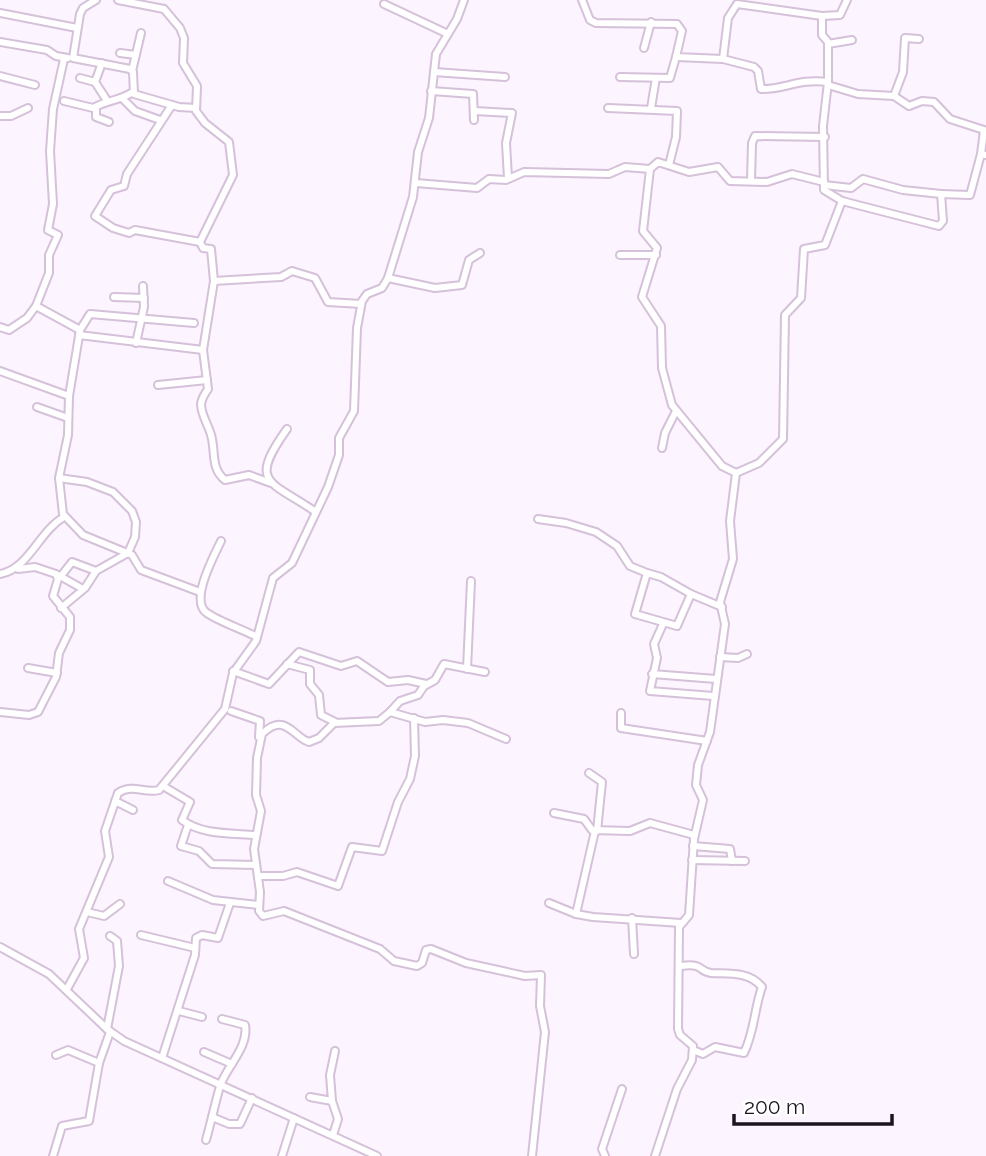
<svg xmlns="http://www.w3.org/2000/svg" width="986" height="1156" viewBox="0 0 986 1156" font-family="Raleway,sans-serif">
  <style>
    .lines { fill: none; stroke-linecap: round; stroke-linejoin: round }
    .minor-casing { stroke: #d5c1d9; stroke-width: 10 }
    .minor { stroke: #fff; stroke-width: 6 }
  </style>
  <rect width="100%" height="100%" fill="#fcf4fe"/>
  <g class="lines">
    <defs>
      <g id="minor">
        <path d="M96,0L83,8L80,14L73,58L130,69L133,72L134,94L179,107L196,108"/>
        <path d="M582,0L590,20L596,23L677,24L682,31L676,57L723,59L754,67L758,71L761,89C784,90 798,78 828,82L823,126L824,190L842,201L825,245L804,249L801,298L785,315L783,439L759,463L736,473"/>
        <path d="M384,4L448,34"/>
        <path d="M0,13L77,28"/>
        <path d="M0,42L47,50L56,56L68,58"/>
        <path d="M828,44L852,40"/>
        <path d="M644,48L651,22"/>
        <path d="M120,53L136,55"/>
        <path d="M64,59L53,109L50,151L53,204L48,230L58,235L49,255V273L36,306L80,330L69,396L68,435L59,478L63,514L83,535L132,555L141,570L200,592"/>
        <path d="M723,59L728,18L737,4L822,16"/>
        <path d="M102,63L95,82L106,99"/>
        <path d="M132,71L141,33"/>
        <path d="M434,72L505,77"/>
        <path d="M0,76L35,85"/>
        <path d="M620,77L670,78L676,57"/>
        <path d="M80,78L95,82"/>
        <path d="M828,82V42L822,35V16L840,15L847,0"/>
        <path d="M828,85L858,94L894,96L909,106L922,101L934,102L950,119L984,130L981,154"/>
        <path d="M431,91L473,94L474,120"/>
        <path d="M894,96L903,72L905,38L919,39"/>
        <path d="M123,99L135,111L160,120"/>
        <path d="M64,101L93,108C107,100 119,101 133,92"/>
        <path d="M172,105L127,174L124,186L111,190L95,216L113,228L129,233L135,230L200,242"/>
        <path d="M96,107V117L109,122"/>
        <path d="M608,108L677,111L676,137L669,165"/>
        <path d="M651,108L656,78"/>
        <path d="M475,111L512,113L506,143L508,178"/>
        <path d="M0,116H11L28,108"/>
        <path d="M751,181L752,143L755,136L825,137"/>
        <path d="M416,183L477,188L489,179L506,180L524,172L609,174L625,167L650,169"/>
        <path d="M824,185L851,188L863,179L903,190L941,194"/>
        <path d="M842,201L939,226L943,221L941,194L970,195L981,154L986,155"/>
        <path d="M620,255H656"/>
        <path d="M388,278L435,288L462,285L469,260L480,253"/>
        <path d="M214,281L281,277L292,271L315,278L328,302L361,304"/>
        <path d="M114,297L144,298"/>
        <path d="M0,327L9,330L27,318L36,306"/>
        <path d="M80,330L90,314L194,323"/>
        <path d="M79,335L203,350L214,281L211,249L203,248L200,242L233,175L229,142L205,123L196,111L197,86L183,63L184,38L180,28L164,9L118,0"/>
        <path d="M136,343L144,307L143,286"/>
        <path d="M203,350L208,389C205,394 202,397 201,404C201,415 208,424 211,435C216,451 210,468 225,480L249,475L271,483"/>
        <path d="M0,371L69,396"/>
        <path d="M158,385L207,380"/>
        <path d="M37,407L68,418"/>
        <path d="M287,429C248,484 269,480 316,512"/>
        <path d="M662,448L665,433L676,411"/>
        <path d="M59,478L87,482L113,492L132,511L136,522L135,537L128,553L96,571L85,588L61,608"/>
        <path d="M538,519L566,523L596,532L617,546L630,566L647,573L635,614L677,626L691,594L722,607"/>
        <path d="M221,541C214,556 189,601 207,613C220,622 242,629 257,637"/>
        <path d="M647,573L661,577L691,594"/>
        <path d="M0,574C29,569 39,531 64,517"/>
        <path d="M58,575L83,589"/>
        <path d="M61,576L72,562L96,571"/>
        <path d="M663,624L654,644L657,658L650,691L713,696"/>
        <path d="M720,657L738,658L747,654"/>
        <path d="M287,664L310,670V684L319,695L321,715L335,722"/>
        <path d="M28,668L57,673"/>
        <path d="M467,669L471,581"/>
        <path d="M233,671L269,684L299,652L341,666L357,661L388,682L408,680L426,684"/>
        <path d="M485,672L444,664L435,680L424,686L418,695L400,701L390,712L425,722L443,720L468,723L506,739"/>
        <path d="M652,674L716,679"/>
        <path d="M231,711L260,721L259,737"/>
        <path d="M0,712L29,715L38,712L56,677L59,653L70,630V617L53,596L58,579L56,574L35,567L18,569"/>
        <path d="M390,712L379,721L334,723L319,738L309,742C294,738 285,711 262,734L257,758L256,795L261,811L254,849L260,892L259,911L263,916L284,911L380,949L394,961L417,966L422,963L426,950L431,949L466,963L525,976L541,975L540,1006L545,1032L532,1156"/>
        <path d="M621,713V728L707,741"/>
        <path d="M589,773L602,782L597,831"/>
        <path d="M163,786L190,802L182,820C202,835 230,833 256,835"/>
        <path d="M115,801L133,810"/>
        <path d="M554,813L584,819L592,830L630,831L650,823L694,835"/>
        <path d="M188,825L181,846L199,851L212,864L256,865"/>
        <path d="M693,846L730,849L732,861"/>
        <path d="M692,860L745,861"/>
        <path d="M258,876H283L297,872L338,886L352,847L382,851L398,802L410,779L415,756L414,718"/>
        <path d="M168,881L213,900L259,905"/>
        <path d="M549,903L576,914L593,917L681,923"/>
        <path d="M87,912L104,916L120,904"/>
        <path d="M576,914L595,831"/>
        <path d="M632,918L634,954"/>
        <path d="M141,935L195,948"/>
        <path d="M0,947L49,974L107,1029L124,1041L377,1156"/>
        <path d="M681,966C705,963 697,971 711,973C729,974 749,971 762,987C754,1009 755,1030 744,1053L715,1047L703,1054L693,1050"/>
        <path d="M67,989L84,958L79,929L109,857L105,831L118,793C133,783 144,794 159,790L225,709L233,673L256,641L273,578L292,563L328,487L339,455V438L354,411L357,328L362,301L367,294L382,288L388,278L413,197L418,152L429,118L436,54L457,19L464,0"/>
        <path d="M179,1011L202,1017"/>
        <path d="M107,1029L119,966L117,941L110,936"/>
        <path d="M204,1052L232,1064"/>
        <path d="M56,1055L68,1050L99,1063"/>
        <path d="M162,1058L195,955L196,938L202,935L218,938L230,903"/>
        <path d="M310,1097L332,1101L338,1119L333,1135"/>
        <path d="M332,1101L330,1075L335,1051"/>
        <path d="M212,1117L229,1124H240L252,1098"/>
        <path d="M206,1140C211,1122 215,1104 220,1086C227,1066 249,1047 245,1025L222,1019"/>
        <path d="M53,1156L62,1126L89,1121L99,1063L110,1032"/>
        <path d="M282,1156L294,1118"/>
        <path d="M605,1156L602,1149L622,1089"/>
        <path d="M655,1156L677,1089L692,1060L693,1046L680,1035L678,1029L679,927L689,915L694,839L703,800L696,785L698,765L710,732L725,624L720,602L733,559L730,521L736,473L722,466L672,405L662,368L661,326L642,297L657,248L643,231L650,169L658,162L689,172L718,167L730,181L767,182L792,174L824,182"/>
      </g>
    </defs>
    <use href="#minor" class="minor-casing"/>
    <use href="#minor" class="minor"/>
  </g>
  <path d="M734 1114v10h158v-10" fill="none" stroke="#1c151e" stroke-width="3.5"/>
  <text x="744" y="1114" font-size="21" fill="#1c151e" stroke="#ffffff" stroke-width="5" paint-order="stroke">200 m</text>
</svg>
